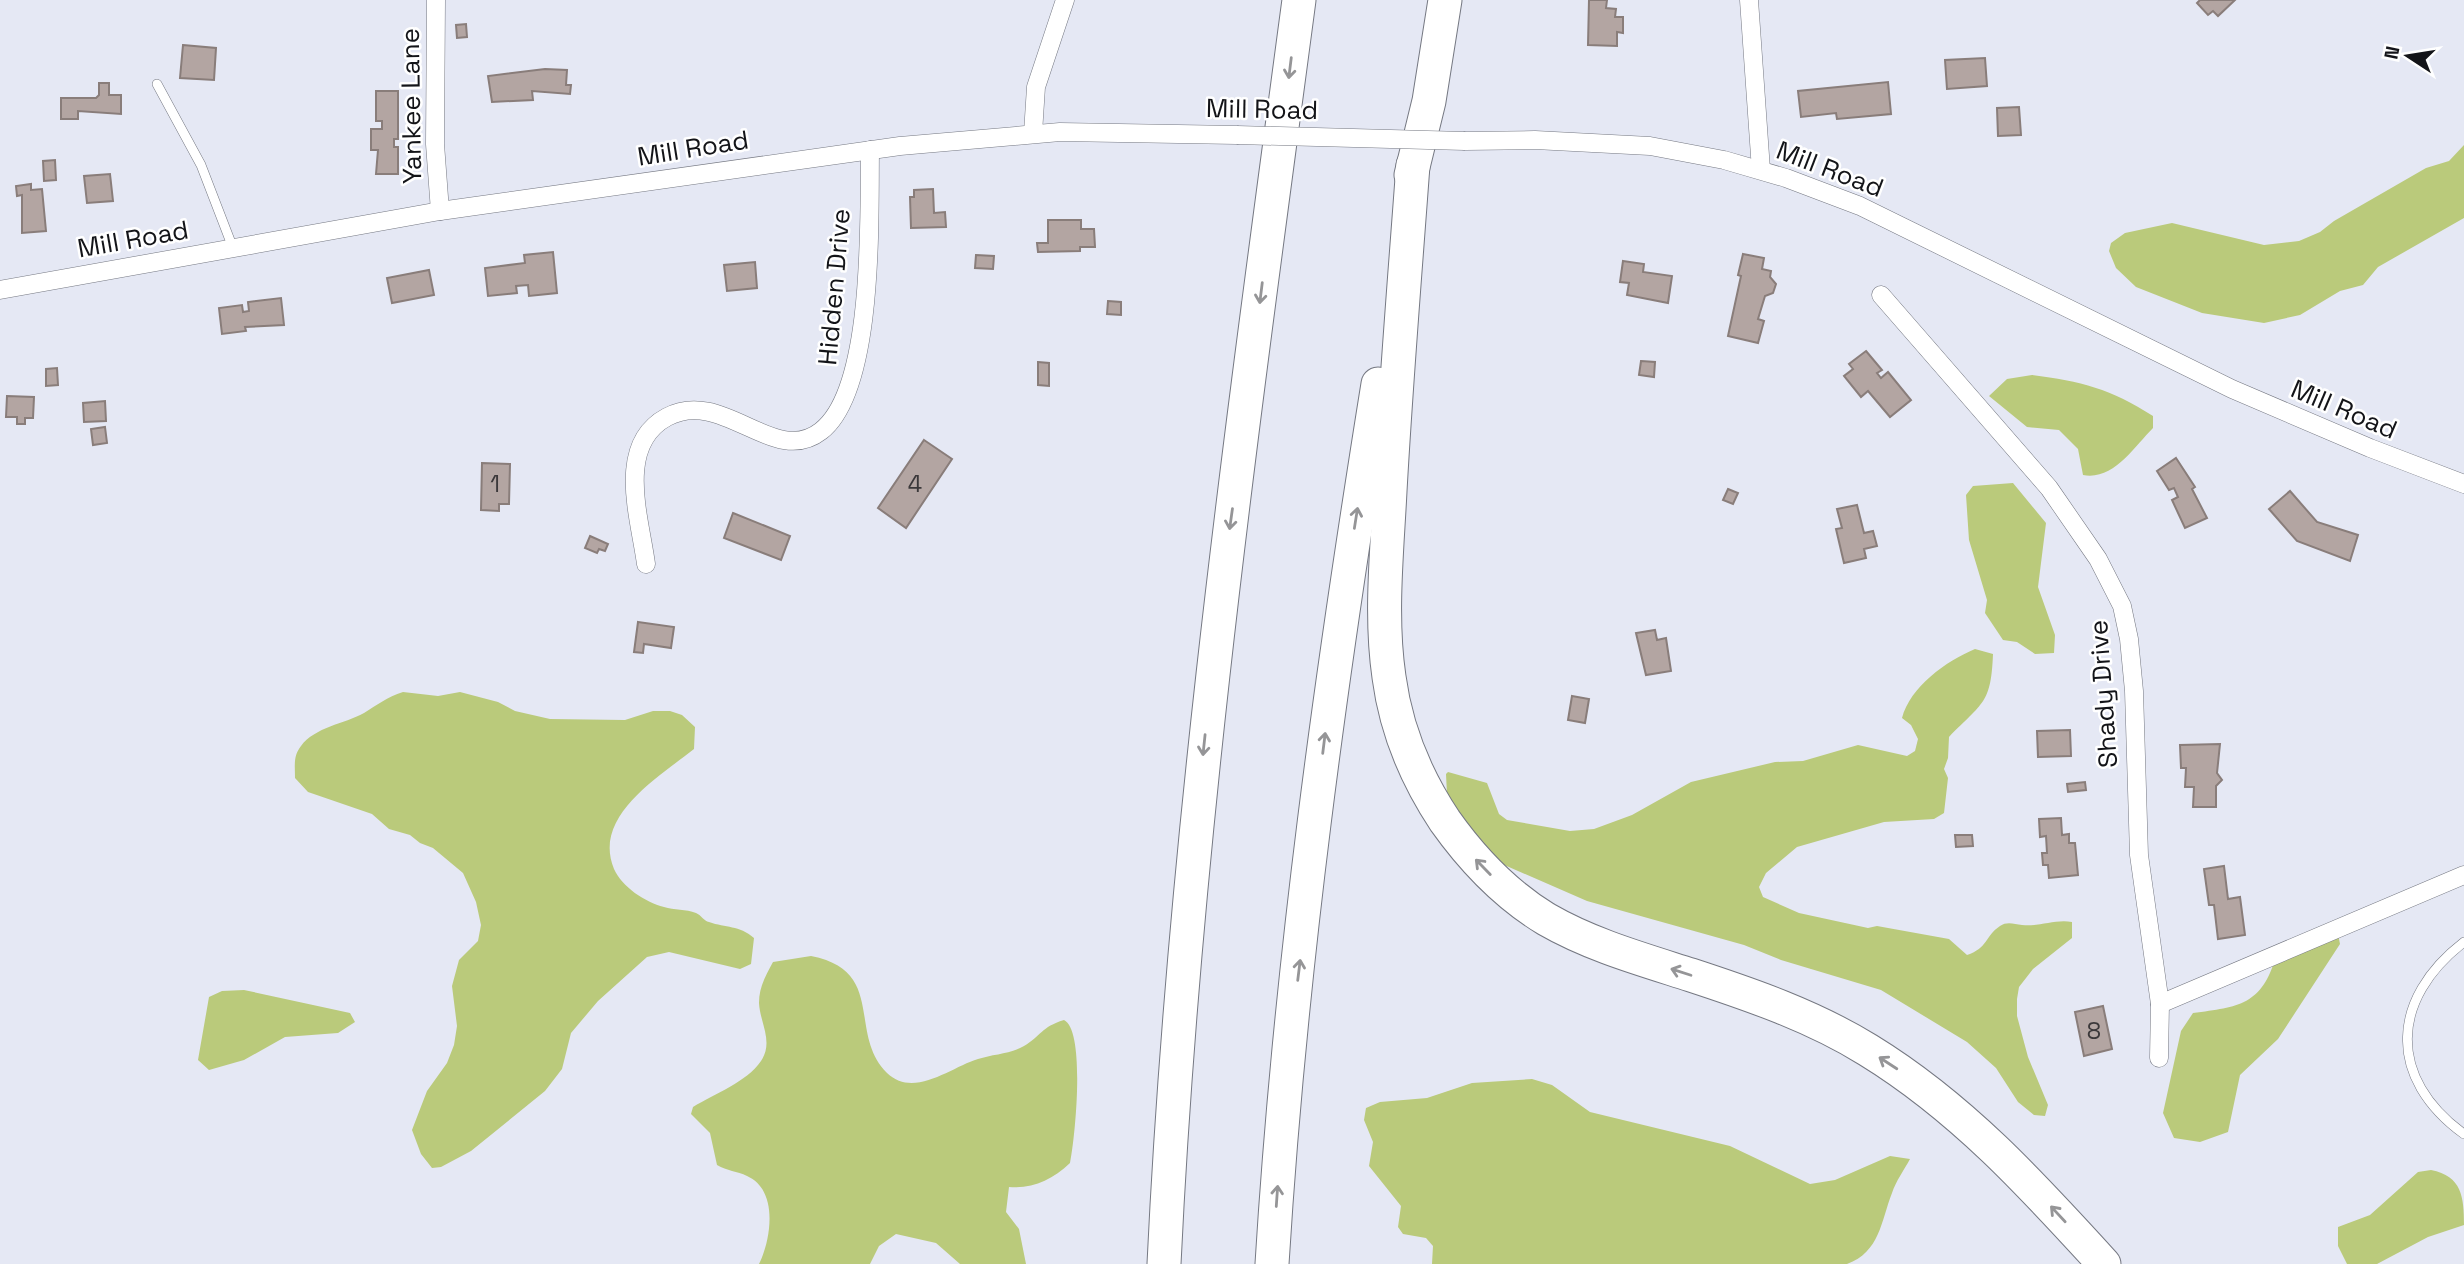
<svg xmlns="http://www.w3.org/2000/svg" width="2464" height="1264" viewBox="0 0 2464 1264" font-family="'Space Grotesk',sans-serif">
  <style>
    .green { fill: #baca7b }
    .building { fill: #b3a5a2; stroke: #897d7a; stroke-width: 2 }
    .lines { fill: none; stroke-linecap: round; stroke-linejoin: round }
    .service-casing { stroke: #757882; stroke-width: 10 }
    .minor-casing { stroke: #757882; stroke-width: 19 }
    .motorway-casing { stroke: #757882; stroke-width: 35 }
    .service { stroke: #fff; stroke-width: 9 }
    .minor { stroke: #fff; stroke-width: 18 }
    .motorway { stroke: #fff; stroke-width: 33 }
    .minor-bridge-casing { stroke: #757882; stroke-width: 19; stroke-linecap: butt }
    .minor-bridge { stroke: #fff; stroke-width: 18 }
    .oneway { stroke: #959597 }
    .labels { text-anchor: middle; stroke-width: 5; stroke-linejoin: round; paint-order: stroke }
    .number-label { font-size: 23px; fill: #3b383a }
    .street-label { font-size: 26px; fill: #131418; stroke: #fff }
  </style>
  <rect width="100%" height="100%" fill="#e5e8f4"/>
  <g class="green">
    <path d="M2464,145V218L2378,267L2363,285L2340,291L2300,315L2264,323L2202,313L2136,287L2116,268L2109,251L2111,243L2125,233L2172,223L2264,245L2299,241L2320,232L2334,221L2426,168L2449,161Z"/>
    <path d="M2032,375C2081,381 2111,389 2153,416V428C2134,447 2113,481 2083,475L2078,449L2059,430L2027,427L1989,396L2007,379Z"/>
    <path d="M2013,483L2046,523L2038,587L2055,635L2054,653L2035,654L2017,642L2003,640L1985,613L1987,600L1969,540L1966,495L1973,486Z"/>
    <path d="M1975,649L1993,654C1991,704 1983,702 1949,737L1948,758L1944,769L1948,778L1944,813L1934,819L1884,822L1797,847L1766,873L1759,887L1763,897L1799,913L1868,928L1877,926L1949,939L1967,955C1988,948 1985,936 2000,926C2007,921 2014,924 2022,925C2040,927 2055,919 2072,922V938L2033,969L2019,987L2017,999V1016L2028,1057L2048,1105L2045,1116L2034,1115L2018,1102L1996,1068L1967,1042L1881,990L1781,960L1744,945L1587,901L1502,864L1448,815L1446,774L1448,772L1487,783L1499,814L1507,820L1570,831L1594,829L1632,815L1691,782L1775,762L1803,761L1858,745L1907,756L1915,751L1918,739L1911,725L1902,718C1910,687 1946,661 1975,649Z"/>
    <path d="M403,692L438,696L460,692L498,702L515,711L550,719L625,720L653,711H670L682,715L695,727L694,749C659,777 592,816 614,869C622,887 645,902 664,907C674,910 686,909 696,913C701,915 704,921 709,922C726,928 739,925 754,938L751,964L740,969L669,952L647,957L598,1001L571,1033L562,1069L545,1091L471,1151L441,1167L432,1168L421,1154L412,1130L427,1091L447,1063L454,1045L457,1026L452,986L459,960L478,941L481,925L476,902L463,873L433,848L420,843L410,835L389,829L372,814L308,792L295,778C295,766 293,756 301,746C315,727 344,724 364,713C377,705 387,697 403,692Z"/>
    <path d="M2338,934L2340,944L2278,1039L2240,1075L2228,1132L2200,1142L2174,1138L2163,1113L2181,1031L2193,1013C2239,1007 2262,1005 2276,956Z"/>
    <path d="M811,956C887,971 847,1033 887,1073C914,1099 951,1067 978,1059C993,1054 1010,1054 1024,1046C1041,1036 1041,1027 1064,1020C1086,1031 1075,1139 1070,1163C1052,1180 1033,1189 1009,1187L1006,1212L1019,1229L1026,1264H960L936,1243L896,1234L879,1246L870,1264H759C771,1240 779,1190 747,1176C737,1171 727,1171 717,1165L710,1133L691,1114L693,1107C714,1094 747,1082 761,1061C774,1042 760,1023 759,1003C759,987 766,975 773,962Z"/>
    <path d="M244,990L350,1013L355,1022L338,1033L285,1037L244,1060L209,1070L198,1060L209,997L222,991Z"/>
    <path d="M1532,1079L1552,1085L1590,1112L1730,1146L1810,1184L1835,1180L1890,1156L1910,1159C1904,1170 1896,1181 1892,1193C1881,1221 1880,1252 1847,1264H1432L1433,1246L1426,1238L1403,1234L1398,1227L1401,1206L1369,1166L1373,1142L1364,1120L1366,1108L1380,1102L1427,1098L1472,1083Z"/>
    <path d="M2431,1170C2462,1176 2464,1197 2464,1225L2428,1237L2377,1264H2347L2338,1246V1227L2370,1215L2418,1172Z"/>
  </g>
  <g class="building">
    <path d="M1589,0H1607L1606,8L1616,9L1615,17H1623V33L1617,32V46L1588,45Z"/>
    <path d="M2200,0H2235L2218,16L2213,11L2208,15L2197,3Z"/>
    <path d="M466,24L467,37L457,38L456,25Z"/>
    <path d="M183,45L216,48L214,80L180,78Z"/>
    <path d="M1985,58L1987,86L1947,89L1945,60Z"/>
    <path d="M545,69L567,70L566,85H571L570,94L532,91L533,100L492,102L488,76Z"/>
    <path d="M1888,82L1891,114L1837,119L1836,113L1801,117L1798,91Z"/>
    <path d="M99,83H109V95H121V114L78,111V119H61V98H96L99,95Z"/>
    <path d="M376,91H398V139H394V147H398V174H376L378,150H371V129H382V121H376Z"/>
    <path d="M2019,107L2021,135L1998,136L1997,108Z"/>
    <path d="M55,160L56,180L44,181L43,161Z"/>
    <path d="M110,174L113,201L87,203L84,176Z"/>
    <path d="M31,184V190L42,189L46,231L22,233V195L17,196L16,186Z"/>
    <path d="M933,189L934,213L945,212L946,227L911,228L910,197H914V190Z"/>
    <path d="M1048,220H1081V229H1094L1095,247H1080V251L1038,252L1037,243H1048Z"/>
    <path d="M553,252L557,293L529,296L528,285L516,286L517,293L488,296L485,268L525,263L524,255Z"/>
    <path d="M1743,254L1764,258L1762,269L1771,271L1770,277L1776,284L1773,293L1765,296L1758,319L1764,321L1758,343L1728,336L1741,276L1738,275Z"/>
    <path d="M976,255L994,256L993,269L975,268Z"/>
    <path d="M1623,261L1644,264L1643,272L1672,276L1668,303L1627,295L1629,283L1620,282Z"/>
    <path d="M755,262L757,288L727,291L724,265Z"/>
    <path d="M429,270L434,295L392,303L387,278Z"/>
    <path d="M281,298L284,325L245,327L246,331L222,334L219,308L242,305L243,312L249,311L248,302Z"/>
    <path d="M1108,301L1121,302V315L1107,314Z"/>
    <path d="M1866,351L1882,370L1877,373L1881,378L1888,372L1911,400L1890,417L1868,391L1861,397L1844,376L1853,369L1849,364Z"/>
    <path d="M1641,361L1655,362L1654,377L1639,375Z"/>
    <path d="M1038,362L1049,363V386L1038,385Z"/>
    <path d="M57,368L58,385L46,386V369Z"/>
    <path d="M7,396L34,397L33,418H25V424H17V417H6Z"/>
    <path d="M105,401L106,421L84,422L83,403Z"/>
    <path d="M105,427L107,443L93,445L91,429Z"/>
    <path d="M924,440L952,459L906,528L878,508Z"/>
    <path d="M2176,458L2195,487L2192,489L2207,518L2185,528L2172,500L2178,497L2174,488L2169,490L2157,471Z"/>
    <path d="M482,463L510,464L509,504H499V511L481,510Z"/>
    <path d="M1728,489L1738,493L1733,504L1723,500Z"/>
    <path d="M2290,491L2317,522L2358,535L2350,561L2297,541L2269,509Z"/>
    <path d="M1857,505L1864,533L1873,531L1877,546L1864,549L1866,558L1844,563L1836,529L1842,528L1837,509Z"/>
    <path d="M733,513L790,536L781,560L724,538Z"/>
    <path d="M590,536L608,544L605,551L599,549L597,553L585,548Z"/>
    <path d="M638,622L674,627L671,648L644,644L643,653L634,652Z"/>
    <path d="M1655,630L1657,640L1666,638L1671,671L1646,675L1636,633Z"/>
    <path d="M1572,696L1589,699L1585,723L1568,720Z"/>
    <path d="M2070,730L2071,756L2038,757L2037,731Z"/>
    <path d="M2220,744L2217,773L2222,780L2216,786V807H2193L2194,787H2185L2186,768H2181L2180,745Z"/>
    <path d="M2085,782L2086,790L2068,792L2067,784Z"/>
    <path d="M2061,818L2062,835L2069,834V843H2075L2078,875L2049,878L2048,865H2043L2042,853H2047L2046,836L2040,837L2039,819Z"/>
    <path d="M1955,835H1972L1973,846L1956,847Z"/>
    <path d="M2224,866L2228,899L2240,897L2245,935L2218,939L2214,905H2209L2204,869Z"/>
    <path d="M2103,1006L2112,1049L2084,1056L2075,1012Z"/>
  </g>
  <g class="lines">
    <defs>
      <g id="service">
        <path d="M157,84L201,165L233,248"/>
        <path d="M2464,942C2390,999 2387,1078 2464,1134"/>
      </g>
      <g id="minor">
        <path d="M436,0L435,144L440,211"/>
        <path d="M1749,0L1761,170"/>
        <path d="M1033,133L1036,87L1065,0"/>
        <path d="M1465,141L1535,140L1650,146L1724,160L1786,178L1860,206L2232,389L2370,448L2464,484"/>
        <path d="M0,290L440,211L900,146L1060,132L1237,135"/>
        <path d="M1881,295L2049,488L2098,559L2122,606L2129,639L2134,691L2139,855L2160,1004L2159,1058"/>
        <path d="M646,564C640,518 615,445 667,417C723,387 774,468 821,431C875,389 869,216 870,150"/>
        <path d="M2160,1004L2464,875"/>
      </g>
      <g id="motorway">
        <path d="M1413,165C1405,274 1396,382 1390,491C1387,552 1380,616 1389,677C1396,730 1415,776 1445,821C1472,859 1505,894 1546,919C1591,945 1641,959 1691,975C1752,995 1813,1016 1868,1050C1961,1107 2032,1185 2104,1264"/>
        <path d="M1411,175L1429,101L1445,0"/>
        <path d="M1164,1264C1184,840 1243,420 1299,0"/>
        <path d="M1272,1264C1290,969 1331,676 1378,384"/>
      </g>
    </defs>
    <use href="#service" class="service-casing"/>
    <use href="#minor" class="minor-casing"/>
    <use href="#motorway" class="motorway-casing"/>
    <use href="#service" class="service"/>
    <use href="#minor" class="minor"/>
    <use href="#motorway" class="motorway"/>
    <defs>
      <path id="minor-bridge" d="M1237,135L1465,141"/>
    </defs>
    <use href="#minor-bridge" class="minor-bridge-casing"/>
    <use href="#minor-bridge" class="minor-bridge"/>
  </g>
  <defs><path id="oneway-shaft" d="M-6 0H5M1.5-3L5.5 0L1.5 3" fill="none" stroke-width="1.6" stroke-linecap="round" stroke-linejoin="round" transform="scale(1.75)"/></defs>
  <g class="oneway">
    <use href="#oneway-shaft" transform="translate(1290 68) rotate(97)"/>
    <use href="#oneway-shaft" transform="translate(1261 293) rotate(97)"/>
    <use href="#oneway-shaft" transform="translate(1356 518) rotate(-81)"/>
    <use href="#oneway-shaft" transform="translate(1231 519) rotate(98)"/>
    <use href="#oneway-shaft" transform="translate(1324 743) rotate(-83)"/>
    <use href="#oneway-shaft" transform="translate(1204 745) rotate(96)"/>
    <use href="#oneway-shaft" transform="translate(1483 867) rotate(-134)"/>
    <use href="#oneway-shaft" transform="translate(1299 970) rotate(-83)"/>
    <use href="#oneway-shaft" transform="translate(1681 972) rotate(-162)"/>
    <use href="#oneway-shaft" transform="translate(1888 1063) rotate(-147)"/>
    <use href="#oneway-shaft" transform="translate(1277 1196) rotate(-86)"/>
    <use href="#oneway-shaft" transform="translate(2058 1214) rotate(-133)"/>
  </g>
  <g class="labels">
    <g class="number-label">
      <text x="495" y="492">1</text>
      <text x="915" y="492">4</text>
      <text x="2094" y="1039">8</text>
    </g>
    <g class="street-label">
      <text transform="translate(411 106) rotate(-91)" y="9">Yankee Lane</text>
      <text transform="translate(1262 109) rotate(1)" y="9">Mill Road</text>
      <text transform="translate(693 148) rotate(-9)" y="9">Mill Road</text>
      <text transform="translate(1830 169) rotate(21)" y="9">Mill Road</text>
      <text transform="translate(133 239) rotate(-10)" y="9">Mill Road</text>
      <text transform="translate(834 287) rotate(-85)" y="9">Hidden Drive</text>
      <text transform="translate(2344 409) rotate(23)" y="9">Mill Road</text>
      <text transform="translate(2103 694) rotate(-94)" y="9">Shady Drive</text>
    </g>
  </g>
  <g transform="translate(2408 56) rotate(282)" stroke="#ffffff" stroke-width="5" paint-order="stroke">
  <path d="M0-5L12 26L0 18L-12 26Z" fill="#131418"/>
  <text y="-10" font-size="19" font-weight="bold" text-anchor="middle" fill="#131418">N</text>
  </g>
</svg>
